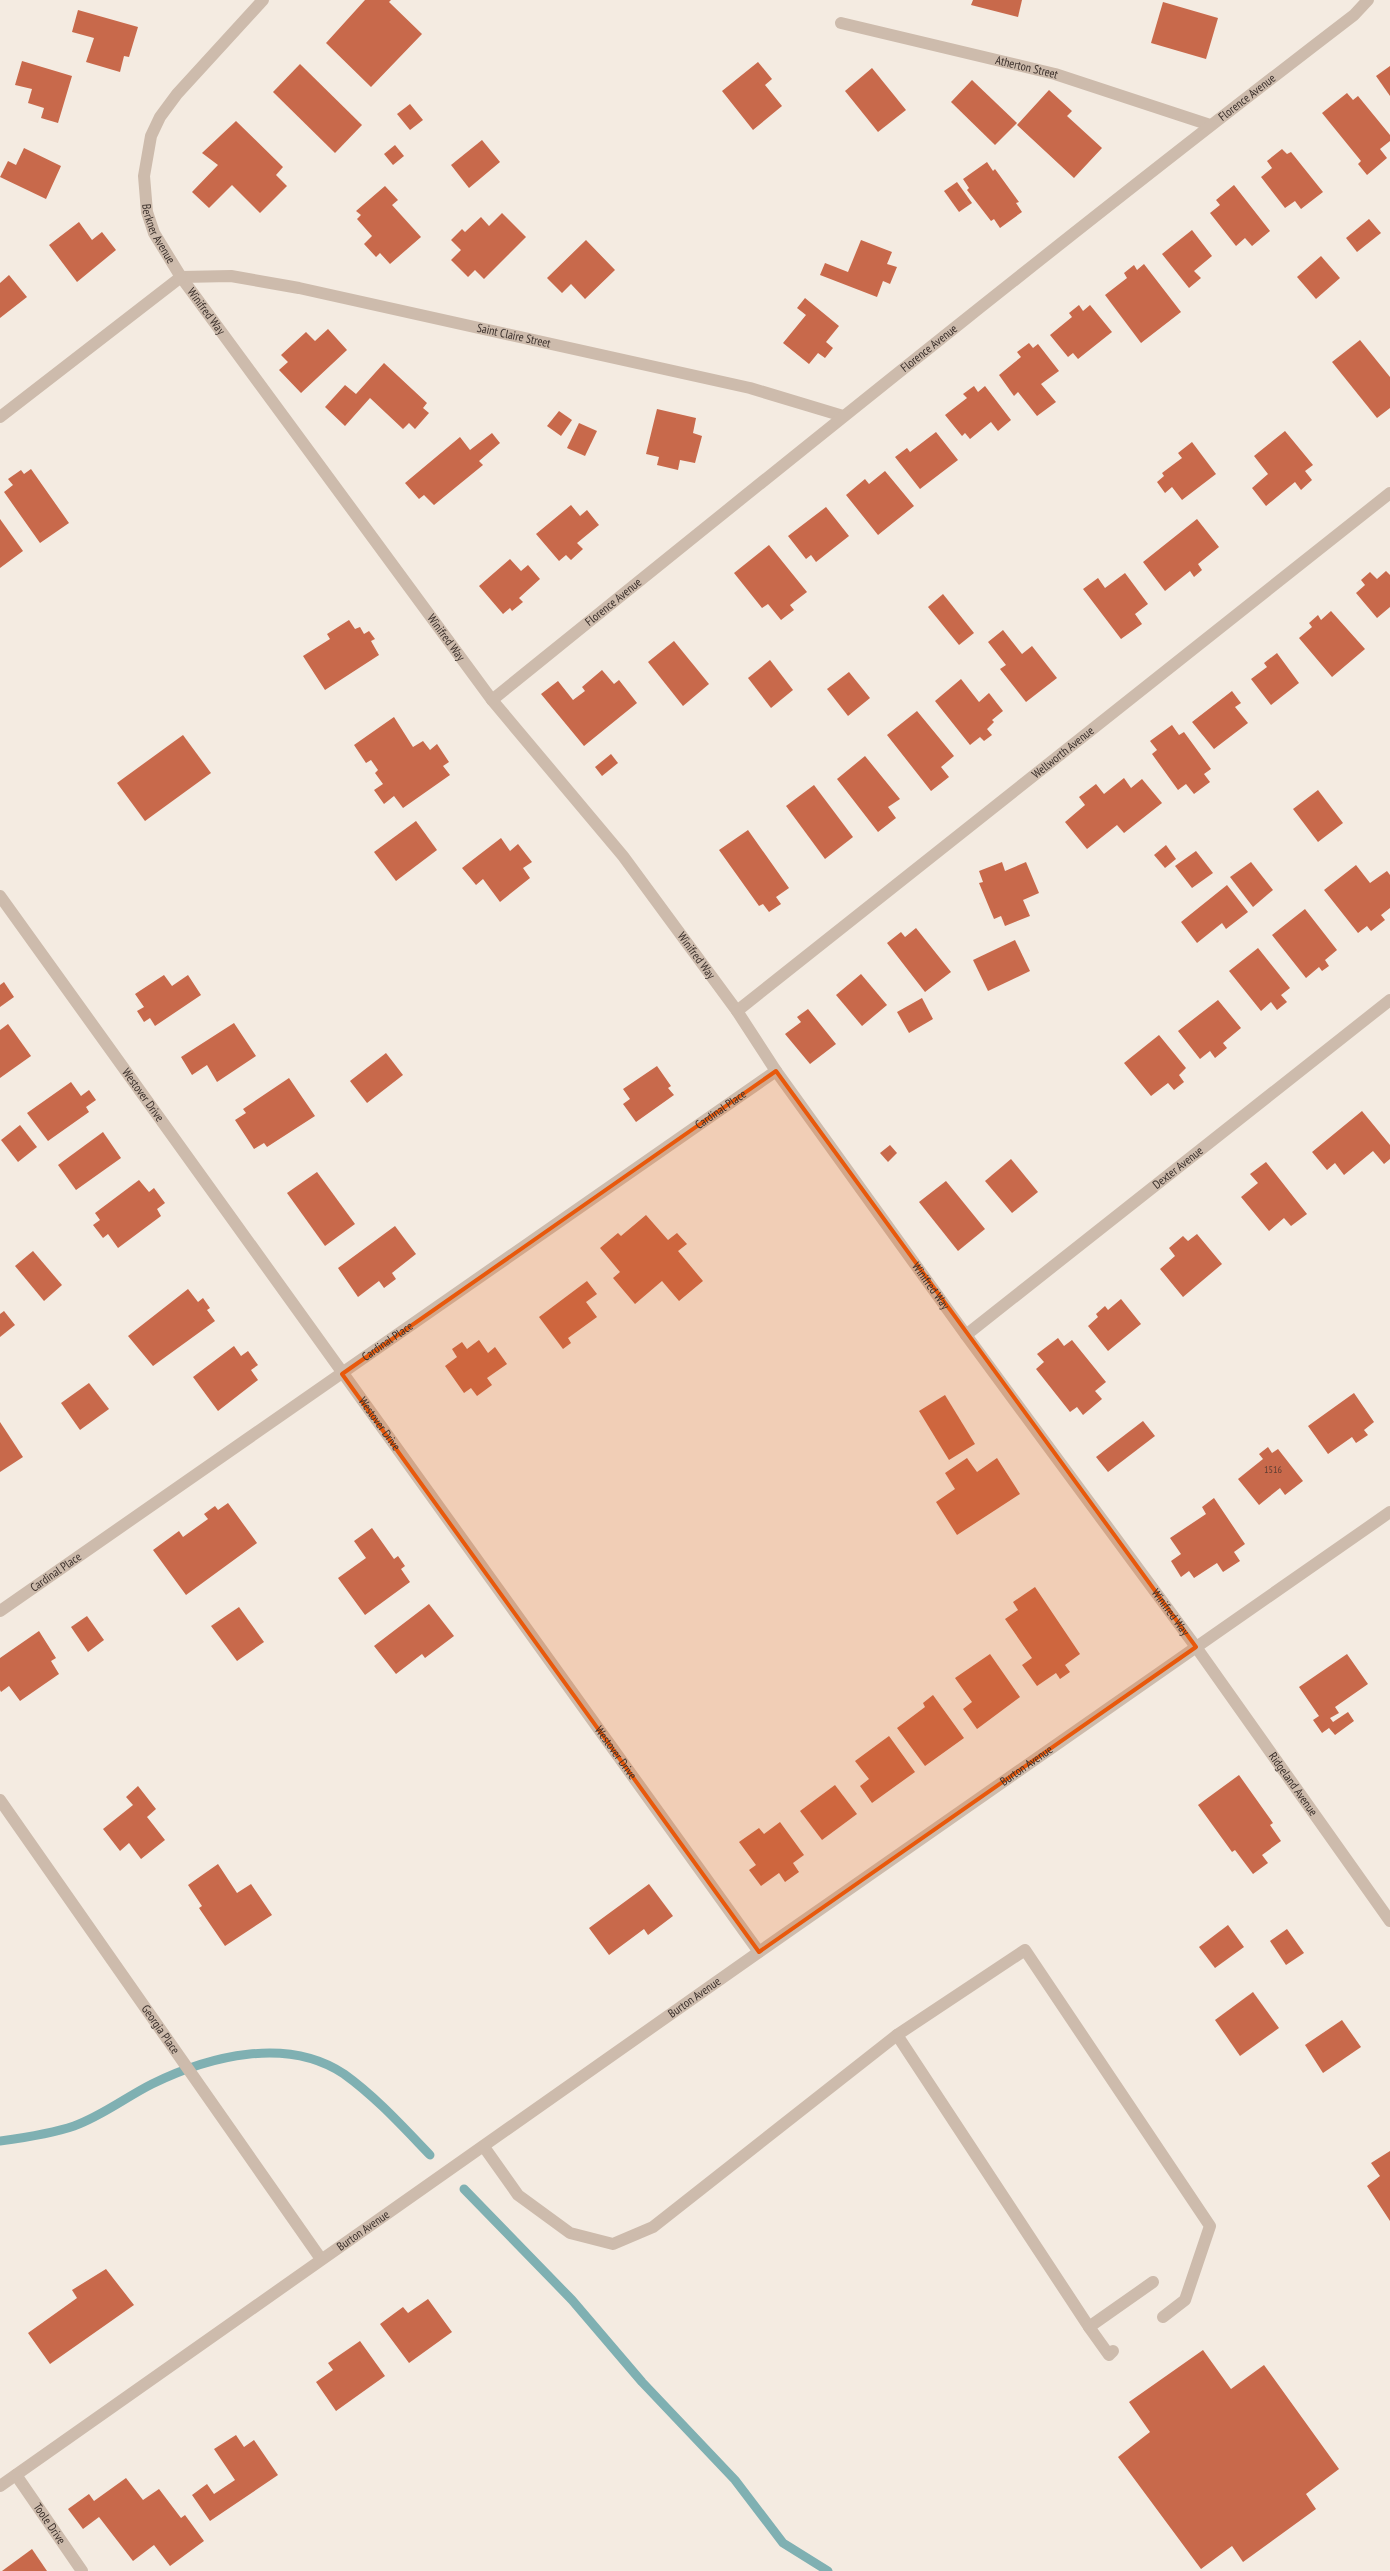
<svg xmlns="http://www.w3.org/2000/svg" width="1390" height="2571" viewBox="0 0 1390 2571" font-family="'PT Sans Narrow',sans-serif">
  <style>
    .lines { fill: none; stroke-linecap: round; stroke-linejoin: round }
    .stream { stroke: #7fb0b2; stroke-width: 9 }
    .building { fill: #c8694b }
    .lane { stroke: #cdbbac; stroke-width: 12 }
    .street { stroke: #cdbbac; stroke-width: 12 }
    .marked { fill: #e8590c; fill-opacity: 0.2; stroke: #e8590c; stroke-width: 4; stroke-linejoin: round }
    .labels { text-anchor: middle; stroke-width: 5; stroke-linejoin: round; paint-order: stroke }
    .number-label { font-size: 10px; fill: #5e3e33 }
    .street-label { font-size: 12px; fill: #3b302b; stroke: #fbf5ee }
  </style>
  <rect width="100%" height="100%" fill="#f4ebe1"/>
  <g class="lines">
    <g class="stream">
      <path d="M0,2141C22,2138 54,2133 74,2126C102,2116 126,2097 152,2084C209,2056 287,2036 344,2074C376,2097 403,2127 430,2155"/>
      <path d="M464,2189L572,2300L642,2382L735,2480L783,2543L828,2571"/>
    </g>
  </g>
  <g class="building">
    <path d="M365,0H391L389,2L422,34L371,87L326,43Z"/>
    <path d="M973,0H1022L1018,17L971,5Z"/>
    <path d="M1163,2L1218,18L1206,59L1151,43Z"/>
    <path d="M78,10L138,27L129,57L124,56L120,72L86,62L94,38L72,32Z"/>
    <path d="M22,61L72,76L58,123L41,118L44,108L28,103L32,89L15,85Z"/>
    <path d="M758,62L772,79L765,85L782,106L753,130L722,91Z"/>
    <path d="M300,64L362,125L335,153L273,92Z"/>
    <path d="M1390,66V96L1376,76Z"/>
    <path d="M872,68L906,110L878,132L845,91Z"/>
    <path d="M972,80L1017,123L995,145L951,102Z"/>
    <path d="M1049,90L1072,111L1067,116L1102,148L1074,178L1017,125Z"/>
    <path d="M1347,93L1353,100L1358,96L1390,135V141L1380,149L1387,158L1367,175L1358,164L1361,161L1322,113Z"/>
    <path d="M410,104L423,120L410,130L397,114Z"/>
    <path d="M236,121L283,167L276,175L287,186L260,213L232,185L209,208L192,192L218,165L202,153Z"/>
    <path d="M482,140L500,162L469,188L451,165Z"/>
    <path d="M395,145L404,156L393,165L384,154Z"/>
    <path d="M24,148L61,166L46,199L0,177L8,161L16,165Z"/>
    <path d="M1282,149L1287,154L1291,152L1323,192L1301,209L1295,201L1285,208L1261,177L1272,168L1267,161Z"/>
    <path d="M987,162L993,171L995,169L1019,202L1016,203L1022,212L1000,228L994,219L991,221L967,190L969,188L963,179Z"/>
    <path d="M957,182L972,203L959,212L944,191Z"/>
    <path d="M1234,185L1270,231L1252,246L1245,238L1236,246L1210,213L1220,205L1216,200Z"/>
    <path d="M385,186L398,200L392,205L421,237L390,264L380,253L376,257L364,244L372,236L357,219L361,215L356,211Z"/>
    <path d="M502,213L526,237L484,279L475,270L468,277L451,260L461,250L451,240L462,229L465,232L481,217L489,226Z"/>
    <path d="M1369,219L1381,233L1357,252L1346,238Z"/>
    <path d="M79,222L92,240L102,232L116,250L77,282L49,245Z"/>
    <path d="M1192,230L1212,256L1194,271L1201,278L1189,288L1162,254Z"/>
    <path d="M586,240L615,270L585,299L571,284L562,293L547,278Z"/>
    <path d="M861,240L892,252L887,264L897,267L890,284L883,281L877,297L820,275L825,263L848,272Z"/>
    <path d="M1321,256L1340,278L1316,299L1297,277Z"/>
    <path d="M1144,264L1181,312L1141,343L1105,295L1127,278L1124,273L1134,265L1137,270Z"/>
    <path d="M9,275L27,297L0,318V283Z"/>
    <path d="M805,298L839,326L826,342L833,348L825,358L818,353L809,364L783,343L806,315L797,308Z"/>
    <path d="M1079,305L1083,311L1090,305L1112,332L1078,359L1073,353L1068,357L1050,335L1072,317L1069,313Z"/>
    <path d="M328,329L347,350L301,393L279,370L288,362L281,355L306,332L315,341Z"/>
    <path d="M1360,340L1390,377V408L1377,418L1332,362Z"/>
    <path d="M1029,343L1033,348L1038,344L1059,371L1041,384L1056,402L1037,416L1018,392L1014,396L999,375L1021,357L1017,352Z"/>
    <path d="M384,363L427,403L423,408L429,413L415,429L409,423L403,429L370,398L345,426L325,407L345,385L356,394Z"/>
    <path d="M974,386L978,392L985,386L1011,420L998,431L991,422L970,439L965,433L962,436L945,415L967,398L963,394Z"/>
    <path d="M657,409L696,418L693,433L702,436L695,463L680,460L678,470L657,465L659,457L646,454Z"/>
    <path d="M559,411L572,420L561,436L547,426Z"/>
    <path d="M579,423L597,431L585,456L567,448Z"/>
    <path d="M1285,431L1313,465L1305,471L1312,480L1301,490L1295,482L1266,506L1252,488L1268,474L1254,456Z"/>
    <path d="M936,432L958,460L920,489L895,457L907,448L910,452Z"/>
    <path d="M492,433L500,443L479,461L483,465L434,505L424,495L419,499L405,483L460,437L470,450Z"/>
    <path d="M1192,442L1216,474L1182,500L1172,487L1165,493L1157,482L1164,476L1162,473L1182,458L1178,453Z"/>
    <path d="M31,469L69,523L40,543L4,492L13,485L8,479L21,470L24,474Z"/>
    <path d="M885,471L914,506L878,535L846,495L865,479L869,484Z"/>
    <path d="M571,505L580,516L587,510L599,525L577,543L583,549L571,560L566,555L559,561L536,534Z"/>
    <path d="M826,507L849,536L816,562L811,555L806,559L788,536Z"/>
    <path d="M0,519L23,551L0,568Z"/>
    <path d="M1197,519L1219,547L1198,564L1202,570L1194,577L1190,571L1165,591L1143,562Z"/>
    <path d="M769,545L807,592L790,605L794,610L781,620L768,604L762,608L734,573Z"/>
    <path d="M510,559L521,571L528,565L540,579L519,598L523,602L512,611L510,608L503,614L479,586Z"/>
    <path d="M1386,571L1390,575V607L1377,618L1356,593L1365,585L1361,580L1370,572L1377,579Z"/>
    <path d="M1125,573L1148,604L1135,614L1142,624L1121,639L1083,589L1098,578L1105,588Z"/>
    <path d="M943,594L974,633L959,645L928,607Z"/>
    <path d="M1331,611L1365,649L1332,677L1299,638L1312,627L1309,623L1318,615L1321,620Z"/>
    <path d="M349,620L355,629L360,627L364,634L369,631L375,639L371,641L379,655L325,690L303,656L330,639L327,634Z"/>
    <path d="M1003,630L1022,654L1032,646L1057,678L1026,702L1000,669L1006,665L988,642Z"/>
    <path d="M674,641L709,684L683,706L648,662Z"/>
    <path d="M1277,653L1299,683L1271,705L1251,679L1267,667L1264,663Z"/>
    <path d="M770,660L793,690L771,708L748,678Z"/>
    <path d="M602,670L614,684L619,680L637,703L584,746L541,694L558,681L573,700L585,691L582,687Z"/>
    <path d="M849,672L870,698L848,716L827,689Z"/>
    <path d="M961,679L979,702L989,693L1003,711L992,720L994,722L987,729L992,735L984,741L980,737L970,745L935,701Z"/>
    <path d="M1232,691L1241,703L1235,707L1248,723L1214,749L1192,722Z"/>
    <path d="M917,711L954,756L941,767L949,777L931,791L887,735Z"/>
    <path d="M394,717L413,747L423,741L430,750L437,744L449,762L443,766L450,775L403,808L394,796L384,804L374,790L383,784L375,773L378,770L371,760L366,763L354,745Z"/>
    <path d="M1172,725L1179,735L1184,732L1211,769L1204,774L1210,782L1194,794L1186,784L1178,790L1152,754L1157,750L1150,741Z"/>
    <path d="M183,735L211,773L145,821L117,783Z"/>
    <path d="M611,754L618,763L602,776L595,767Z"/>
    <path d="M865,756L900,799L888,807L896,818L878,832L837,779Z"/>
    <path d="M1124,778L1131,788L1142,779L1162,803L1124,833L1117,825L1087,849L1065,822L1085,805L1079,797L1096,784L1104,794Z"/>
    <path d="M814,785L853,837L825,859L786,806Z"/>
    <path d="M1318,790L1343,823L1318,842L1293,809Z"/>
    <path d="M416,821L437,850L396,881L374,852Z"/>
    <path d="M748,830L789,888L776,897L781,904L769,912L763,904L759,906L719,850Z"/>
    <path d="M501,838L510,851L518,844L532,862L523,868L530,878L500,902L483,879L476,885L462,868Z"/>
    <path d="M1166,845L1176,859L1165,868L1154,855Z"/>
    <path d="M1196,851L1213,873L1192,888L1175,866Z"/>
    <path d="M1002,862L1005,871L1026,862L1039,893L1023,900L1030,916L1005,926L1001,916L994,919L979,883L983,882L979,871Z"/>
    <path d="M1251,862L1273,890L1253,907L1230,877Z"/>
    <path d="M1356,865L1370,883L1387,871L1390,875V908L1381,915L1385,920L1371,931L1367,926L1358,933L1324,890Z"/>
    <path d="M1227,885L1248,912L1226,929L1222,923L1197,943L1181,922Z"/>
    <path d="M1305,909L1337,950L1325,960L1329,966L1322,971L1319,967L1306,978L1272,935Z"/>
    <path d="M916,928L951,972L925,992L887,943L901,932L905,937Z"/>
    <path d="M1015,940L1030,971L988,991L973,960Z"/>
    <path d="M1258,948L1290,988L1281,995L1287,1002L1277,1010L1271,1002L1261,1011L1229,971Z"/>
    <path d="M861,974L887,1005L862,1026L836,995Z"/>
    <path d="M164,975L172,986L188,975L201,995L155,1026L150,1018L144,1022L137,1011L144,1007L135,994Z"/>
    <path d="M4,982L14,997L0,1007V985Z"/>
    <path d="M922,998L933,1019L909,1033L897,1012Z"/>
    <path d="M1218,1000L1241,1028L1223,1043L1227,1048L1215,1058L1210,1051L1200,1059L1178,1031Z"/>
    <path d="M808,1009L836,1044L810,1064L785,1034L801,1022L797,1017Z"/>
    <path d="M234,1023L256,1056L217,1082L207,1065L192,1075L181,1057Z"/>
    <path d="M8,1024L31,1056L0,1078V1030Z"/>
    <path d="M1159,1035L1186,1068L1179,1075L1184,1082L1174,1090L1168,1083L1151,1096L1124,1063Z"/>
    <path d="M386,1053L403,1075L367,1103L350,1081Z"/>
    <path d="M657,1066L671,1086L668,1088L674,1095L636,1122L623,1104L630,1099L623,1089Z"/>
    <path d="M289,1078L315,1116L267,1147L264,1143L254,1149L235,1120L246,1113L243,1109Z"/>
    <path d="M71,1082L81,1096L89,1090L96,1100L86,1107L89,1112L48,1141L27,1113Z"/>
    <path d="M1362,1111L1390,1145V1159L1384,1164L1373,1151L1344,1175L1335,1163L1327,1170L1312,1152Z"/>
    <path d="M20,1125L37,1147L18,1162L1,1140Z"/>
    <path d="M103,1132L121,1158L76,1190L58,1165Z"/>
    <path d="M890,1145L897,1153L888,1162L880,1153Z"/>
    <path d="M1011,1159L1038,1192L1012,1213L985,1181Z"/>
    <path d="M1266,1162L1307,1214L1291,1226L1284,1218L1269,1231L1241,1197L1258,1183L1250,1174Z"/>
    <path d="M317,1172L355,1224L325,1246L287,1193Z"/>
    <path d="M139,1180L149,1192L154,1188L165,1203L157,1209L161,1216L118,1248L108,1234L103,1238L93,1225L100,1220L95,1213Z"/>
    <path d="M946,1181L985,1229L958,1251L919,1202Z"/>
    <path d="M646,1215L668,1240L677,1233L687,1244L678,1251L703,1281L679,1301L662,1281L635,1304L613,1278L620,1272L600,1248L618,1233L621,1236Z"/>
    <path d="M395,1226L416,1254L392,1273L396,1279L384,1288L379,1281L358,1297L338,1268Z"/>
    <path d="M1197,1234L1222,1264L1183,1297L1160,1269L1175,1256L1169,1248L1183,1236L1188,1241Z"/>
    <path d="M33,1251L62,1285L44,1301L15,1266Z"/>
    <path d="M587,1281L597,1294L586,1302L597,1317L568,1338L571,1343L563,1349L539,1317Z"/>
    <path d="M188,1289L198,1302L203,1298L210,1308L207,1310L215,1321L153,1366L128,1336Z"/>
    <path d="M1121,1299L1141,1324L1108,1351L1088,1326L1098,1317L1096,1314L1105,1306L1108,1310Z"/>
    <path d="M4,1311L15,1325L0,1337V1314Z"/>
    <path d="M1058,1338L1064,1346L1072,1340L1106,1382L1095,1391L1102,1399L1083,1415L1077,1407L1070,1412L1036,1369L1044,1362L1037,1354Z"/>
    <path d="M479,1340L488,1353L495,1347L507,1364L487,1378L492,1385L477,1396L471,1388L464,1393L445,1366L457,1357L452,1349L462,1342L467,1349Z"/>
    <path d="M234,1346L241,1356L248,1351L258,1365L251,1370L258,1380L218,1411L193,1377Z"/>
    <path d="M89,1383L109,1409L80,1430L61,1403Z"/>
    <path d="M1354,1393L1374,1422L1364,1430L1368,1435L1356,1443L1352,1437L1328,1454L1308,1426Z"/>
    <path d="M945,1395L975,1444L949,1460L919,1411Z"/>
    <path d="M1143,1421L1155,1436L1108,1472L1096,1457Z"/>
    <path d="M0,1422L23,1457L0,1472Z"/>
    <path d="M1268,1447L1272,1453L1278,1449L1303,1481L1285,1495L1280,1488L1259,1505L1238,1479L1263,1459L1259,1454Z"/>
    <path d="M967,1458L977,1472L997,1458L1020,1494L957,1535L936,1502L955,1489L945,1473Z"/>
    <path d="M1214,1498L1245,1544L1234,1552L1240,1561L1223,1572L1217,1563L1194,1578L1189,1571L1181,1577L1171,1561L1181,1554L1170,1538L1206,1514L1202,1507Z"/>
    <path d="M228,1503L257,1543L186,1595L153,1550L179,1531L183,1537L208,1519L204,1514L215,1506L218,1510Z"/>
    <path d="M372,1528L394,1559L398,1556L405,1566L401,1569L410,1582L365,1615L338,1578L366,1558L354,1541Z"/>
    <path d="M1035,1587L1080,1654L1065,1665L1070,1672L1060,1679L1056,1673L1037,1686L1022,1665L1032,1658L1005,1619L1018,1610L1013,1602Z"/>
    <path d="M429,1604L454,1636L425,1658L422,1654L396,1674L374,1646Z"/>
    <path d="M239,1607L264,1642L237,1661L211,1626Z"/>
    <path d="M87,1616L104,1640L88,1652L71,1627Z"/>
    <path d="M39,1631L56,1658L51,1661L59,1674L20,1701L9,1686L1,1692L0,1690V1658Z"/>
    <path d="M990,1654L1020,1697L977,1729L963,1709L972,1702L955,1678Z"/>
    <path d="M1347,1654L1368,1684L1335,1707L1339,1713L1330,1718L1333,1722L1348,1712L1354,1721L1335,1735L1329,1728L1322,1733L1313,1720L1319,1716L1299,1687Z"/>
    <path d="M933,1695L964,1738L925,1766L897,1728L925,1707L923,1703Z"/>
    <path d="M889,1736L915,1772L872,1803L860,1786L869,1779L855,1761Z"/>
    <path d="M1239,1775L1273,1823L1270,1825L1281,1841L1262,1855L1268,1863L1253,1874L1235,1850L1232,1852L1198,1805Z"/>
    <path d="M835,1785L857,1814L822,1840L800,1811Z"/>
    <path d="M138,1786L156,1809L147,1817L165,1840L141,1859L129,1843L120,1851L103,1829L133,1805L126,1797Z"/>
    <path d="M780,1822L804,1855L793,1863L799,1872L785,1882L779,1873L761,1886L749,1870L756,1865L739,1842L759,1828L764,1834Z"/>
    <path d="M218,1864L237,1893L251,1884L272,1915L225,1946L199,1908L202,1906L188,1885Z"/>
    <path d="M649,1884L673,1916L648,1935L644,1929L609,1955L589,1928Z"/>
    <path d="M1228,1925L1244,1947L1215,1968L1199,1947Z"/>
    <path d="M1287,1929L1304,1953L1286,1965L1270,1941Z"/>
    <path d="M1253,1992L1279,2028L1240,2056L1215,2020Z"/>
    <path d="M1342,2020L1361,2047L1323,2073L1305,2045Z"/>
    <path d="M1390,2151V2221L1367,2186L1380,2176L1371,2163Z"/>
    <path d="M106,2269L134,2305L50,2364L28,2333L77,2298L72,2290Z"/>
    <path d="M428,2299L452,2332L409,2363L380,2324L403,2307L408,2313Z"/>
    <path d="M360,2341L385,2376L336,2411L316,2382L333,2370L328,2363Z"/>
    <path d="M1203,2350L1231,2389L1264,2365L1339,2469L1306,2494L1316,2509L1243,2562L1232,2546L1201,2569L1118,2457L1150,2432L1129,2402Z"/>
    <path d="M236,2435L244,2447L254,2440L278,2475L210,2521L192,2495L207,2484L214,2494L235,2480L214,2449Z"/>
    <path d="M126,2478L143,2500L159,2489L181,2518L185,2515L204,2541L170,2566L154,2545L133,2561L99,2517L83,2529L68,2509L89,2494L94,2501Z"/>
    <path d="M32,2549L47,2571H2Z"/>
  </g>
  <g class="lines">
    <g class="lane">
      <path d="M897,2035L1089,2327L1109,2355L1113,2351"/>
      <path d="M484,2147L518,2195L570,2233L613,2244L653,2227L897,2035L1025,1950L1210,2226L1185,2300L1163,2317"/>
      <path d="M1089,2327L1153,2282"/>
    </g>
    <g class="street">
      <path id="s1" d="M263,0L177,94L160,117L151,136L144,176L147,212L154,233L181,277L492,700L623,856L737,1011L776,1071L966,1335L1196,1647L1390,1921"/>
      <path id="s2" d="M841,23L1055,74L1210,125"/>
      <path id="s3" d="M181,277L231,276L299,288L750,388L843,416"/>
      <path d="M0,417L181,277"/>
      <path id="s4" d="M492,700C778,469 1063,238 1354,15L1368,0"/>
      <path id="s5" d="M0,896L759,1952"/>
      <path id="s6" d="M737,1011L1390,493"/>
      <path id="s7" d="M966,1335L1390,1000"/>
      <path id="s8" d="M0,1611L776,1071"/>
      <path id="s9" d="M0,1800L321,2259"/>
      <path id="s10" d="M16,2475L82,2571"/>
      <path id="s11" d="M0,2486L759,1952L1390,1512"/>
    </g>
  </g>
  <path class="marked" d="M776,1071L1196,1647L759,1952L342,1374Z"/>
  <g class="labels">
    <g class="number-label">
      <text x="1273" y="1473">1516</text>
    </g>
    <g class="street-label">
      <text dy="4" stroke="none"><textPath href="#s2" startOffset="191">Atherton Street</textPath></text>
      <text dy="4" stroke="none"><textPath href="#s4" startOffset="966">Florence Avenue</textPath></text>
      <text dy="4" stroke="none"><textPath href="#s1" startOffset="278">Berkner Avenue</textPath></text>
      <text dy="4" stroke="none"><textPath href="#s1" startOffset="370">Winifred Way</textPath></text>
      <text dy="4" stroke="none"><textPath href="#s3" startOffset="339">Saint Claire Street</textPath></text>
      <text dy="4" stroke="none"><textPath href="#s4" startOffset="561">Florence Avenue</textPath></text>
      <text dy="4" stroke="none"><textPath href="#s4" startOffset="156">Florence Avenue</textPath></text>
      <text dy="4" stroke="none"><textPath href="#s1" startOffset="775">Winifred Way</textPath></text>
      <text dy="4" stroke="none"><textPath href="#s6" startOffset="416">Wellworth Avenue</textPath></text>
      <text dy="4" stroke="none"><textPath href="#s1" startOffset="1180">Winifred Way</textPath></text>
      <text dy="4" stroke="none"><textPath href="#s5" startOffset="245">Westover Drive</textPath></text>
      <text dy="4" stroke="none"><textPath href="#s8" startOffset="878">Cardinal Place</textPath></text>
      <text dy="4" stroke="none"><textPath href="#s7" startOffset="270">Dexter Avenue</textPath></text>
      <text dy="4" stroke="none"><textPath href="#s1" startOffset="1585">Winifred Way</textPath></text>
      <text dy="4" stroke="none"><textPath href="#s8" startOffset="472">Cardinal Place</textPath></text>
      <text dy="4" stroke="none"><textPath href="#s5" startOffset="650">Westover Drive</textPath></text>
      <text dy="4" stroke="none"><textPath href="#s8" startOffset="68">Cardinal Place</textPath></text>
      <text dy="4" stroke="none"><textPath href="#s1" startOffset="1990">Winifred Way</textPath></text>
      <text dy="4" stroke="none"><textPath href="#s5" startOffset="1055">Westover Drive</textPath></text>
      <text dy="4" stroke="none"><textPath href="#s11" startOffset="1254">Burton Avenue</textPath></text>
      <text dy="4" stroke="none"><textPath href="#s1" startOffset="2201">Ridgeland Avenue</textPath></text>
      <text dy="4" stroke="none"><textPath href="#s11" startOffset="849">Burton Avenue</textPath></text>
      <text dy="4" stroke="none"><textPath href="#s9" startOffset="280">Georgia Place</textPath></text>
      <text dy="4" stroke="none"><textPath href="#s11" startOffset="444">Burton Avenue</textPath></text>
      <text dy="4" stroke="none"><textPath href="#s10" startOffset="59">Toole Drive</textPath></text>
    </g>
  </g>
</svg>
